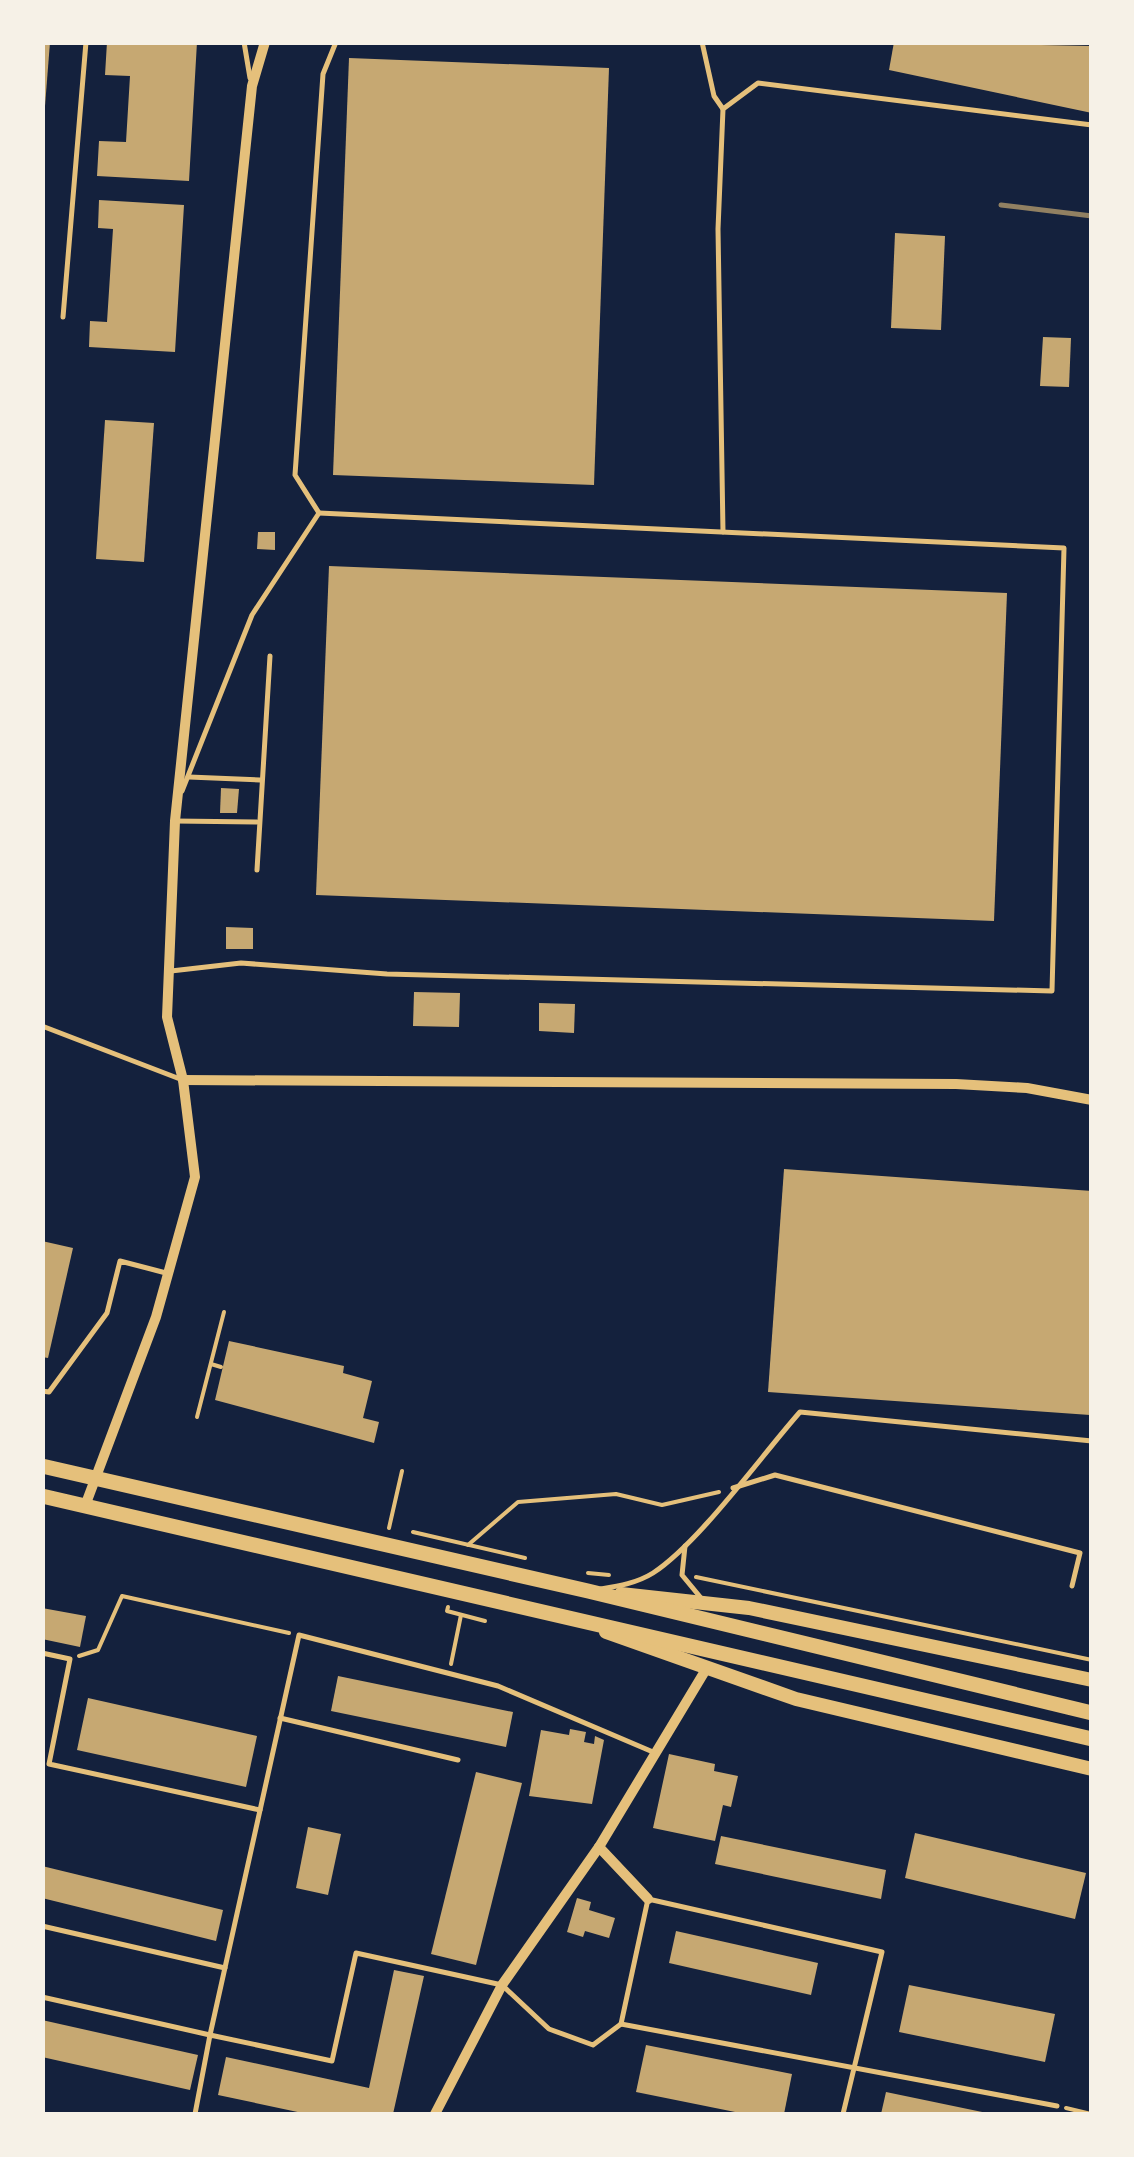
<svg xmlns="http://www.w3.org/2000/svg" width="1134" height="2157" viewBox="0 0 1134 2157" font-family="'Roboto Serif',serif">
  <style>
    .building { fill: #c6a872 }
    .lines { fill: none; stroke-linecap: round; stroke-linejoin: round }
    .path { stroke: #e5c07b; stroke-width: 4 }
    .service { stroke: #e5c07b; stroke-width: 5 }
    .minor { stroke: #e5c07b; stroke-width: 10 }
    .secondary { stroke: #e5c07b; stroke-width: 14 }
    .primary { stroke: #e5c07b; stroke-width: 15 }
    .rail { stroke: #918062; stroke-width: 5 }
  </style>
  <rect width="100%" height="100%" fill="#14213d"/>
  <g class="building">
    <path d="M42,42H50L45,106H42Z"/>
    <path d="M107,42H197L189,181L97,176L99,141L126,142L130,76L105,75Z"/>
    <path d="M894,42L1092,46V113L889,70Z"/>
    <path d="M349,58L609,68L594,485L333,475Z"/>
    <path d="M99,200L184,205L175,352L89,347L90,321L107,322L113,229L98,228Z"/>
    <path d="M895,233L945,236L941,330L891,328Z"/>
    <path d="M1043,337L1071,338L1069,387L1040,386Z"/>
    <path d="M105,420L154,423L144,562L96,559Z"/>
    <path d="M258,532H275V550L257,549Z"/>
    <path d="M329,566L1007,593L994,921L316,895Z"/>
    <path d="M221,788L239,789L237,813H220Z"/>
    <path d="M226,927L253,928V949H226Z"/>
    <path d="M414,992L460,993L459,1027L413,1026Z"/>
    <path d="M539,1003L575,1004L574,1033L539,1031Z"/>
    <path d="M784,1169L1092,1191L1090,1415L768,1392Z"/>
    <path d="M42,1241L73,1248L48,1358L42,1357Z"/>
    <path d="M229,1341L344,1366L343,1373L372,1381L363,1418L379,1422L374,1443L215,1400Z"/>
    <path d="M42,1608L86,1616L80,1647L42,1639Z"/>
    <path d="M338,1676L513,1712L506,1747L331,1711Z"/>
    <path d="M88,1698L257,1736L246,1787L77,1750Z"/>
    <path d="M570,1729L586,1732L584,1742L594,1744L595,1736L604,1740L592,1804L529,1796L541,1730L569,1735Z"/>
    <path d="M669,1754L715,1764L714,1771L738,1776L731,1807L723,1805L715,1841L653,1828Z"/>
    <path d="M476,1772L522,1783L476,1965L431,1954Z"/>
    <path d="M308,1827L341,1834L328,1895L296,1888Z"/>
    <path d="M915,1833L1086,1873L1075,1919L905,1878Z"/>
    <path d="M721,1836L886,1870L881,1899L715,1864Z"/>
    <path d="M42,1866L223,1910L216,1941L42,1898Z"/>
    <path d="M577,1898L591,1902L589,1910L615,1918L609,1938L585,1931L583,1937L567,1932Z"/>
    <path d="M676,1931L818,1963L811,1995L669,1963Z"/>
    <path d="M394,1970L424,1976L393,2114H307L218,2095L226,2057L369,2088Z"/>
    <path d="M909,1985L1055,2014L1045,2062L899,2032Z"/>
    <path d="M42,2020L198,2055L190,2090L42,2057Z"/>
    <path d="M646,2045L792,2074L784,2114H745L636,2092Z"/>
    <path d="M886,2092L987,2113L986,2114H881Z"/>
  </g>
  <g class="lines">
    <g class="path">
      <path d="M211,1364L221,1367"/>
      <path d="M197,1417L224,1312"/>
      <path d="M389,1528L402,1471"/>
      <path d="M413,1532L525,1558"/>
      <path d="M468,1545L518,1502L616,1494L662,1505L719,1492"/>
      <path d="M588,1573L609,1575"/>
      <path d="M696,1577L1092,1660"/>
      <path d="M448,1607L447,1611L485,1621"/>
      <path d="M79,1656L98,1650L122,1596L289,1633"/>
      <path d="M451,1664L461,1615"/>
      <path d="M1066,2108L1091,2114"/>
    </g>
    <g class="service">
      <path d="M244,42L250,78"/>
      <path d="M702,42L714,96L723,109"/>
      <path d="M63,317L86,42"/>
      <path d="M319,513L295,475L323,74L336,42"/>
      <path d="M723,532L718,229L723,109L758,83L1092,125"/>
      <path d="M189,777L260,780"/>
      <path d="M182,791L252,615L319,513"/>
      <path d="M175,821L257,822"/>
      <path d="M257,870L270,656"/>
      <path d="M171,971L241,963L387,974L1052,991L1064,548L319,513"/>
      <path d="M42,1026L180,1079"/>
      <path d="M42,1391L49,1392L107,1313L120,1261L166,1273"/>
      <path d="M733,1488L775,1475L1080,1553L1072,1586"/>
      <path d="M685,1546L682,1575L701,1598"/>
      <path d="M601,1589C619,1586 637,1583 653,1573C699,1543 761,1456 800,1412L1092,1441"/>
      <path d="M42,1653L70,1659L49,1764L260,1810"/>
      <path d="M280,1718L458,1760"/>
      <path d="M42,1926L225,1968"/>
      <path d="M42,1997L210,2035L299,1635L498,1686L653,1752"/>
      <path d="M195,2114L210,2035L332,2061L356,1953L502,1985L549,2029L593,2045L621,2024"/>
      <path d="M843,2114L882,1952L648,1899L621,2024L1057,2106"/>
    </g>
    <g class="minor">
      <path d="M183,1080L956,1084L1027,1088L1092,1100"/>
      <path d="M85,1506L156,1317L195,1177L183,1080L167,1017L175,821L252,86L265,42"/>
      <path d="M599,1847L648,1899"/>
      <path d="M435,2114L502,1985L599,1847L705,1671"/>
    </g>
    <g class="secondary">
      <path d="M621,1594L749,1608L1092,1680"/>
      <path d="M606,1632L796,1699L1092,1769"/>
    </g>
    <g class="primary">
      <path d="M42,1466L588,1591L1092,1713"/>
      <path d="M42,1496L1092,1739"/>
    </g>
    <path class="rail" d="M1001,205L1092,216"/>
  </g>
  <rect width="1134" height="2157" fill="none" stroke="#f6f1e7" stroke-width="90"/>
</svg>
